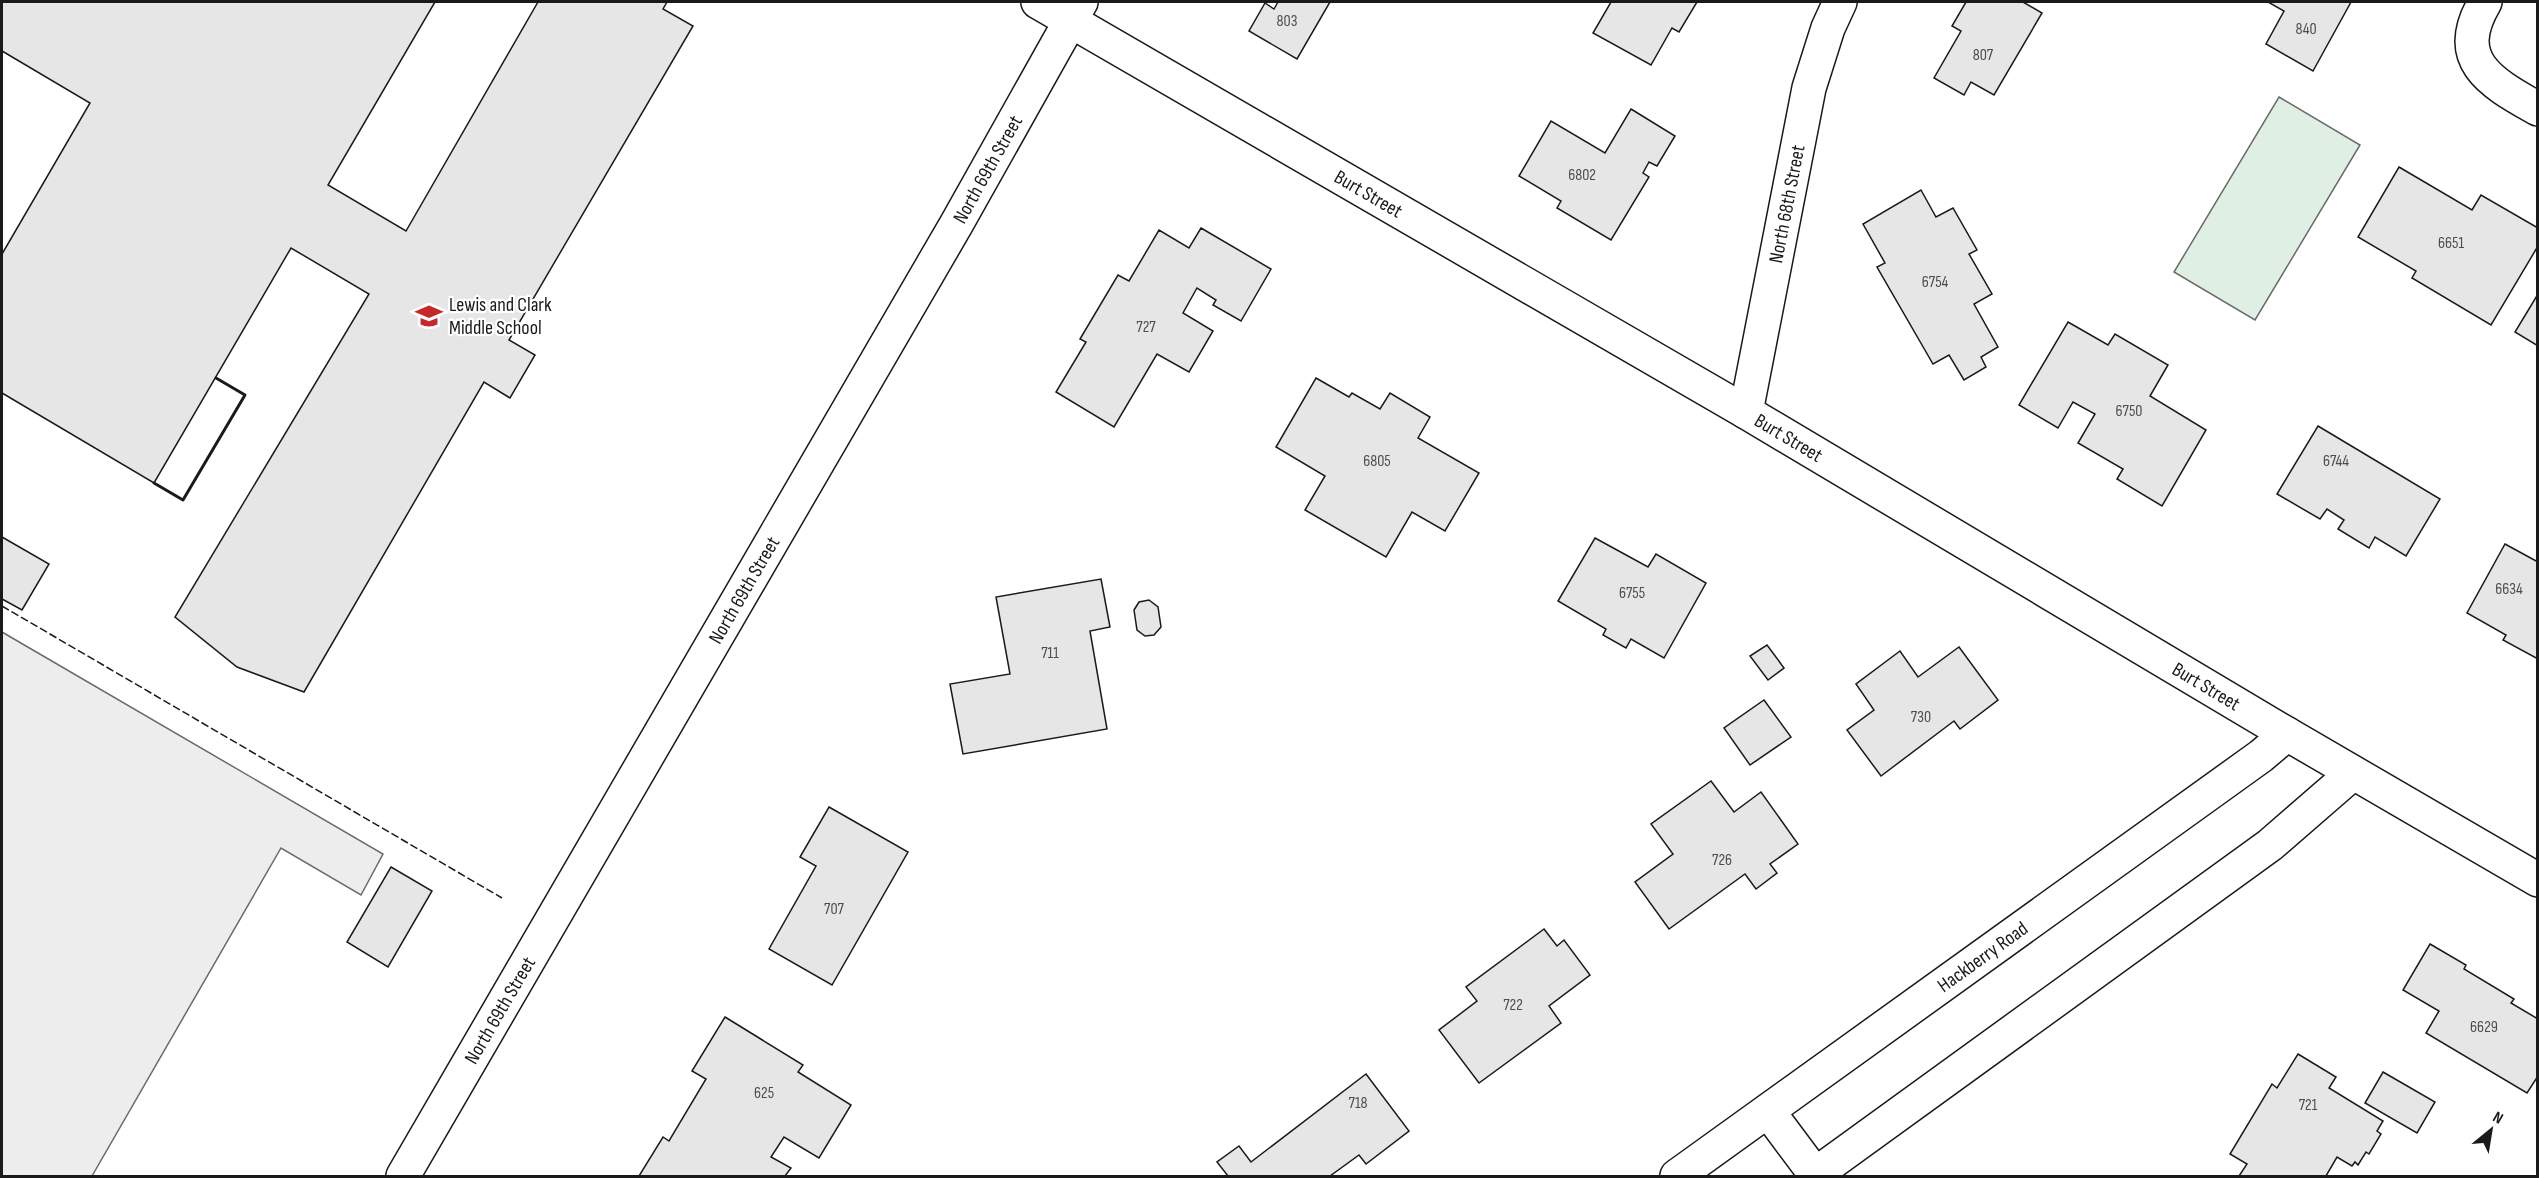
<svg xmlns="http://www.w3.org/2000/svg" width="2539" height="1178" viewBox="0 0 2539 1178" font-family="'Sofia Sans Condensed',sans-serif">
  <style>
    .green { fill: #e0efe3; stroke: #6a6a6a; stroke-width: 1.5 }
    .parking { fill: #ededed; stroke: #6a6a6a; stroke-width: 1.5 }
    .building { fill: #e6e6e6; stroke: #1a1a1a; stroke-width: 1.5 }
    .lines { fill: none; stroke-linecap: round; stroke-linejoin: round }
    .street-casing { stroke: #1a1a1a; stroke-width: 36 }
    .street { stroke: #fff; stroke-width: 33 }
    .fence { stroke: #1a1a1a; stroke-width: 1.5; stroke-dasharray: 8 3; stroke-linecap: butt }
    .wall { stroke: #1a1a1a; stroke-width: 3 }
    .labels { text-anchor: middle; stroke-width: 4.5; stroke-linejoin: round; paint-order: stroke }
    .number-label { font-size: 16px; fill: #4d4d4d }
    .street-label { font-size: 20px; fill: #1a1a1a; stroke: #fff }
    .poi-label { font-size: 20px; fill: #1a1a1a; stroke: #fff; text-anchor: start }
  </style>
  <rect width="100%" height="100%" fill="#fff"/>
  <path class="green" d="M2279,97L2360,145L2255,320L2174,272Z"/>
  <path class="parking" d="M2,632L383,854L361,895L281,848L92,1176H2Z"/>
  <g class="building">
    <path d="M2,2H435L328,185L406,231L538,2H667L663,9L693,26L509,340L535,355L510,398L484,382L304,692L237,667L175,617L369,294L291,248L154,483L2,393V254L90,103L2,51Z"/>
    <path d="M1278,2H1330L1297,59L1249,31L1265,3L1274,9Z"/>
    <path d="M1611,2H1697L1679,32L1672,28L1651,65L1593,33Z"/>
    <path d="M1966,2H2023L2042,13L1994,95L1971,82L1964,95L1934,78L1961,31L1952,26Z"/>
    <path d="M2268,2H2351L2313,71L2266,44L2284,11Z"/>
    <path d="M1631,109L1675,136L1657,166L1649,162L1643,173L1649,177L1611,240L1557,208L1561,201L1519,176L1551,121L1605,153Z"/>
    <path d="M2399,167L2472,210L2481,195L2538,228V246L2491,325L2412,278L2416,271L2358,237Z"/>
    <path d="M1921,190L1936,217L1953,208L1977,250L1969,254L1992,294L1974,304L1998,347L1981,357L1986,367L1964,380L1949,355L1933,364L1877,267L1885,263L1863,224Z"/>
    <path d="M1201,228L1271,269L1241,321L1213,305L1216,300L1197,288L1183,313L1213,331L1189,372L1157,354L1114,427L1056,392L1086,342L1080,339L1118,275L1129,281L1159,230L1189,248Z"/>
    <path d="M2538,294V346L2515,332Z"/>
    <path d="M2068,322L2108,345L2115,334L2168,365L2150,396L2206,430L2162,506L2117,479L2123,469L2078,443L2095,414L2073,402L2058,428L2019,405Z"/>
    <path d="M1316,378L1349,397L1352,393L1380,409L1390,393L1430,417L1418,438L1479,473L1445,531L1412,512L1386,557L1305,510L1325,476L1276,447Z"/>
    <path d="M2318,426L2440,499L2406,556L2375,537L2369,548L2338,529L2344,520L2327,509L2320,519L2277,494Z"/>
    <path d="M2,537L49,564L22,610L2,599Z"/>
    <path d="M1595,538L1648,567L1656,554L1706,583L1664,658L1631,639L1626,648L1603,635L1606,629L1558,601Z"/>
    <path d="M2505,544L2538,562V659L2503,640L2506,635L2467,613Z"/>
    <path d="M1101,579L1110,627L1090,631L1107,729L963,754L950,684L1010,674L996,597Z"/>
    <path d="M1149,600L1158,607L1161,627L1154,635L1145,636L1137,630L1134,610L1139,602Z"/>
    <path d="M1767,645L1784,668L1768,680L1750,656Z"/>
    <path d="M1959,647L1998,700L1960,729L1954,721L1881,776L1847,730L1874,710L1856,684L1900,651L1918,677Z"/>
    <path d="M1764,700L1791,737L1750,765L1724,728Z"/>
    <path d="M1711,781L1734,812L1761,792L1798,844L1770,864L1777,873L1756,889L1745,874L1669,929L1635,882L1673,854L1651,824Z"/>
    <path d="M829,807L908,852L832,985L769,949L816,866L800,857Z"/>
    <path d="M391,867L432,891L388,967L347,942Z"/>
    <path d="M1544,929L1557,946L1564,940L1590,975L1549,1006L1561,1023L1479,1083L1439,1030L1477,1001L1466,987Z"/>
    <path d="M2430,944L2466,965L2464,969L2514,999L2511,1003L2538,1019V1076L2527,1093L2426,1033L2439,1011L2403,990Z"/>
    <path d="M725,1017L803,1065L798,1072L851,1105L819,1158L784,1137L771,1157L791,1168L785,1176H639L663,1137L669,1141L706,1079L692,1071Z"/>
    <path d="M2298,1054L2336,1077L2329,1088L2383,1121L2377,1131L2381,1134L2369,1154L2366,1152L2358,1165L2355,1162L2352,1166L2337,1157L2326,1176H2239L2247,1164L2230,1154L2272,1084L2277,1088Z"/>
    <path d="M2383,1072L2435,1102L2417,1133L2365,1103Z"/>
    <path d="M1366,1074L1409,1131L1366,1164L1359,1155L1330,1176H1228L1217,1162L1239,1146L1251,1162Z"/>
  </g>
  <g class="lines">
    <defs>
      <g id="street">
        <path id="s1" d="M1038,2L1746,412L2287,734L2538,880"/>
        <path d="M2485,2C2450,61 2492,83 2538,109"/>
        <path id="s2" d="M1746,412L1809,88L1828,28L1840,2"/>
        <path d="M1768,1111L1815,1174"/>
        <path id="s3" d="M403,1176L957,223L1081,2"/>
        <path id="s4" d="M1677,1176L2261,756L2287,734"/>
        <path d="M1813,1176L2270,845L2353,773"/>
      </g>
    </defs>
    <use href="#street" class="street-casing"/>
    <use href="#street" class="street"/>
    <path class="fence" d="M2,606L502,898"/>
    <path class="wall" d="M154,483L183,500L245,395L216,378"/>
  </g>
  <defs>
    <symbol id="school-bare" viewBox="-9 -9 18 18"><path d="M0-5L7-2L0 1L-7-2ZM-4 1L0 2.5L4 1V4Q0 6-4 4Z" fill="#c62828" stroke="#fff" stroke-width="2.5" paint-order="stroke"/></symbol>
  </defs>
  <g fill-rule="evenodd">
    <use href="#school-bare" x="410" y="297" width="38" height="38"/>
  </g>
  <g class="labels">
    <g class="number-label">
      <text x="1287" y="26">803</text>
      <text x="2306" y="34">840</text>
      <text x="1983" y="60">807</text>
      <text x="1582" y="180">6802</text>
      <text x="2451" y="248">6651</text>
      <text x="1935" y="287">6754</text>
      <text x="1146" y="332">727</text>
      <text x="2129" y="416">6750</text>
      <text x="1377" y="466">6805</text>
      <text x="2336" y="466">6744</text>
      <text x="2509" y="594">6634</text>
      <text x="1632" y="598">6755</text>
      <text x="1050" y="658">711</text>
      <text x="1921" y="722">730</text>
      <text x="1722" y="865">726</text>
      <text x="834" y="914">707</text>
      <text x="1513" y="1010">722</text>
      <text x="2484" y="1032">6629</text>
      <text x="764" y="1098">625</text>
      <text x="1358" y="1108">718</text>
      <text x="2308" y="1110">721</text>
    </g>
    <g class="street-label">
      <text dy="7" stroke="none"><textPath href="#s3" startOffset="1164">North 69th Street</textPath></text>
      <text dy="7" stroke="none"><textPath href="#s1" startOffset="382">Burt Street</textPath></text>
      <text dy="7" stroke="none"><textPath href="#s2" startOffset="212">North 68th Street</textPath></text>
      <text dy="7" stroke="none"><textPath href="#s1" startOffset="868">Burt Street</textPath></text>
      <text dy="7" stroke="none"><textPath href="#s3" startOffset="678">North 69th Street</textPath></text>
      <text dy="7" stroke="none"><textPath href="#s1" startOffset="1354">Burt Street</textPath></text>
      <text dy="7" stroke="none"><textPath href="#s4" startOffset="376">Hackberry Road</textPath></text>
      <text dy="7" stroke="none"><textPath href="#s3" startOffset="192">North 69th Street</textPath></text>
    </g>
    <g class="poi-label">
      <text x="449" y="311">Lewis and Clark<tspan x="449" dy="23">Middle School</tspan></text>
    </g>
  </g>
  <rect width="2539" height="1178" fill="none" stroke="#1a1a1a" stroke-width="6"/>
  <g transform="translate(2491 1130) rotate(30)" stroke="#ffffff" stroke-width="4.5" paint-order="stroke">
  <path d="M0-4.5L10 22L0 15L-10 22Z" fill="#1a1a1a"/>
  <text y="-9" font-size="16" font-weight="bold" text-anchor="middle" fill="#1a1a1a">N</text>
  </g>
</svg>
